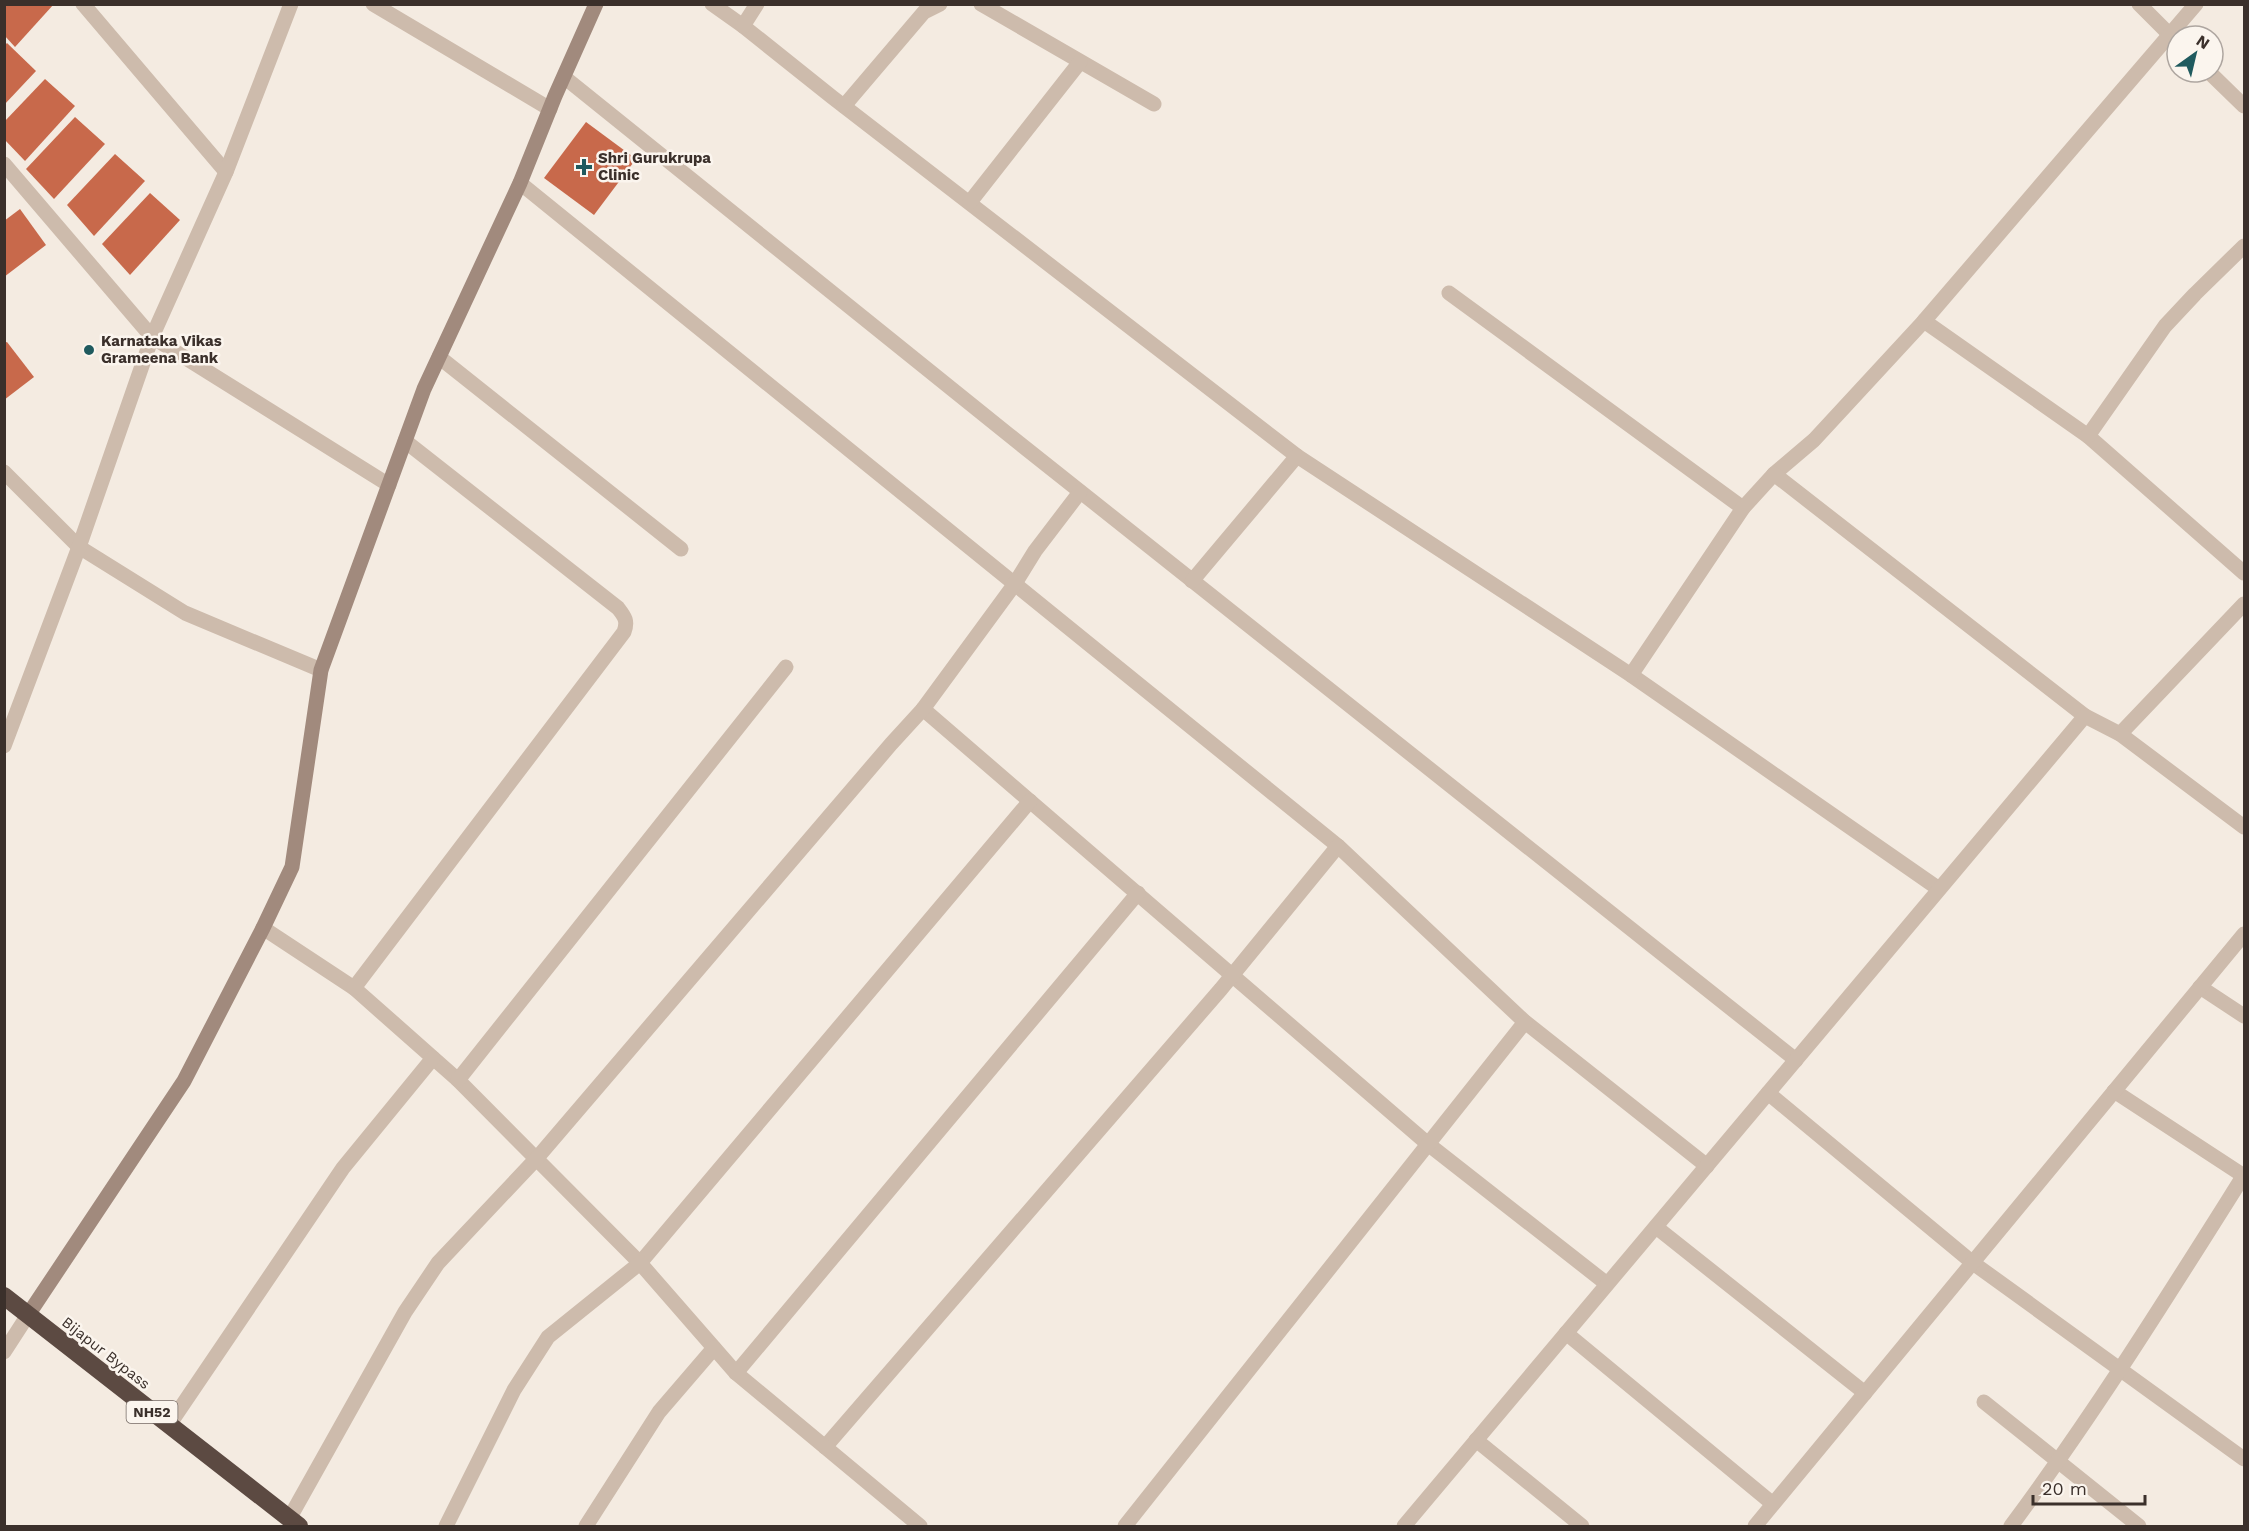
<svg xmlns="http://www.w3.org/2000/svg" width="2249" height="1531" viewBox="0 0 2249 1531" font-family="'Work Sans',sans-serif">
  <style>
    .building { fill: #c8694b }
    .lines { fill: none; stroke-linecap: round; stroke-linejoin: round }
    .street { stroke: #cdbbac; stroke-width: 15 }
    .secondary { stroke: #a18a7d; stroke-width: 15 }
    .highway { stroke: #5c4a42; stroke-width: 18 }
    .poi-dot { fill: #1f5a5e; stroke: #fbf5ee; stroke-width: 2 }
    .labels { text-anchor: middle; stroke-width: 5; stroke-linejoin: round; paint-order: stroke }
    .shield { fill: #fbf5ee; stroke: #756b66; stroke-width: 1.5 }
    .shield-label { font-size: 14px; font-weight: bold; fill: #3b302b }
    .poi-label { font-size: 15px; font-weight: bold; fill: #3b302b; stroke: #fbf5ee; text-anchor: start }
    .street-label { font-size: 15px; fill: #3b302b; stroke: #fbf5ee }
  </style>
  <rect width="100%" height="100%" fill="#f4ebe1"/>
  <g class="building">
    <path d="M4,4H54L15,47L4,35Z"/>
    <path d="M7,43L36,71L4,105V46Z"/>
    <path d="M45,79L75,106L25,161L4,139V122Z"/>
    <path d="M75,117L105,144L54,199L26,169Z"/>
    <path d="M586,122L636,159L594,215L544,178Z"/>
    <path d="M115,154L145,181L94,236L67,205Z"/>
    <path d="M150,193L180,220L130,275L102,244Z"/>
    <path d="M20,209L46,245L4,277V221Z"/>
    <path d="M7,342L34,377L4,400V343Z"/>
  </g>
  <g class="lines">
    <g class="street">
      <path d="M83,4L226,172"/>
      <path d="M373,4L550,109"/>
      <path d="M712,4L743,26L832,97L1297,456"/>
      <path d="M981,4L1154,104"/>
      <path d="M2139,4L2177,42"/>
      <path d="M743,26L757,4"/>
      <path d="M2209,72L2244,106"/>
      <path d="M564,77L1009,435L1796,1060"/>
      <path d="M844,106L924,12L940,4"/>
      <path d="M4,164L152,337L389,485"/>
      <path d="M520,183L1338,846L1525,1022L1707,1166"/>
      <path d="M970,202L1080,62"/>
      <path d="M1449,293L1743,508"/>
      <path d="M1924,321L2088,436L2244,573"/>
      <path d="M439,357L681,549"/>
      <path d="M2088,436L2165,326L2195,294L2244,246"/>
      <path d="M4,472L79,547L185,613L321,670"/>
      <path d="M1774,474L1814,440L1924,321L2196,4"/>
      <path d="M1192,581L1297,456L1631,675L1939,889"/>
      <path d="M1631,675L1743,508L1774,474L2085,716"/>
      <path d="M923,709L1428,1144L1607,1284"/>
      <path d="M2120,734L2244,604"/>
      <path d="M4,746L79,547L152,337L226,172L291,4"/>
      <path d="M263,928L354,988L458,1080L640,1263L1030,801"/>
      <path d="M2200,987L2244,1016"/>
      <path d="M354,988L624,632C628,621 625,617 618,608L405,441"/>
      <path d="M458,1080L786,667"/>
      <path d="M2114,1091L2244,1176"/>
      <path d="M1768,1093L1973,1263L2244,1459"/>
      <path d="M1656,1227L1865,1393"/>
      <path d="M1566,1333L1773,1504"/>
      <path d="M4,1352L28,1315"/>
      <path d="M736,1373L1138,893"/>
      <path d="M1984,1402L2139,1526"/>
      <path d="M169,1425L343,1168L433,1058"/>
      <path d="M1476,1440L1582,1526"/>
      <path d="M825,1447L1221,989L1338,846"/>
      <path d="M289,1519L405,1312L438,1263L537,1158L891,744L923,709L1014,585L1035,551L1080,492"/>
      <path d="M446,1526L514,1390L548,1337L640,1263L736,1373L920,1526"/>
      <path d="M586,1526L659,1412L714,1348"/>
      <path d="M1125,1526L1525,1022"/>
      <path d="M1404,1526L2085,716L2120,734L2244,827"/>
      <path d="M1755,1526L2244,934"/>
      <path d="M2011,1526C2095,1413 2169,1294 2244,1175"/>
    </g>
    <path class="secondary" d="M28,1315L184,1081L263,928L292,867L321,670L424,389L520,183L555,96L596,4"/>
    <path class="highway" d="M4,1296L299,1526"/>
  </g>
  <g class="poi-dot">
    <path d="M581 158h6v6h6v6h-6v6h-6v-6h-6v-6h6z"/>
    <circle cx="89" cy="350" r="6"/>
  </g>
  <g class="labels">
    <rect class="shield" x="126.5" y="1401" width="51" height="22" rx="4.5"/>
    <g class="shield-label">
      <text x="152" y="1417">NH52</text>
    </g>
    <g class="poi-label">
      <text x="598" y="163">Shri Gurukrupa<tspan x="598" dy="17">Clinic</tspan></text>
      <text x="101" y="346">Karnataka Vikas<tspan x="101" dy="17">Grameena Bank</tspan></text>
    </g>
    <g class="street-label">
      <text transform="translate(106 1353) rotate(38)" y="5">Bijapur Bypass</text>
    </g>
  </g>
  <rect width="2249" height="1531" fill="none" stroke="#3b302b" stroke-width="12"/>
  <g transform="translate(2195 54) rotate(34)"><circle r="28" fill="#fbf5ee" stroke="#aea6a0" stroke-width="1.5"/>
  <path d="M0-4.5L10 22L0 15L-10 22Z" fill="#1f5a5e"/>
  <text y="-9" font-size="16" font-weight="bold" text-anchor="middle" fill="#3b302b">N</text>
  </g>
  <path d="M2033 1495v9h112v-9" fill="none" stroke="#3b302b" stroke-width="3"/>
  <text x="2042" y="1495" font-size="18" fill="#3b302b" stroke="#fbf5ee" stroke-width="4.5" paint-order="stroke">20 m</text>
</svg>
